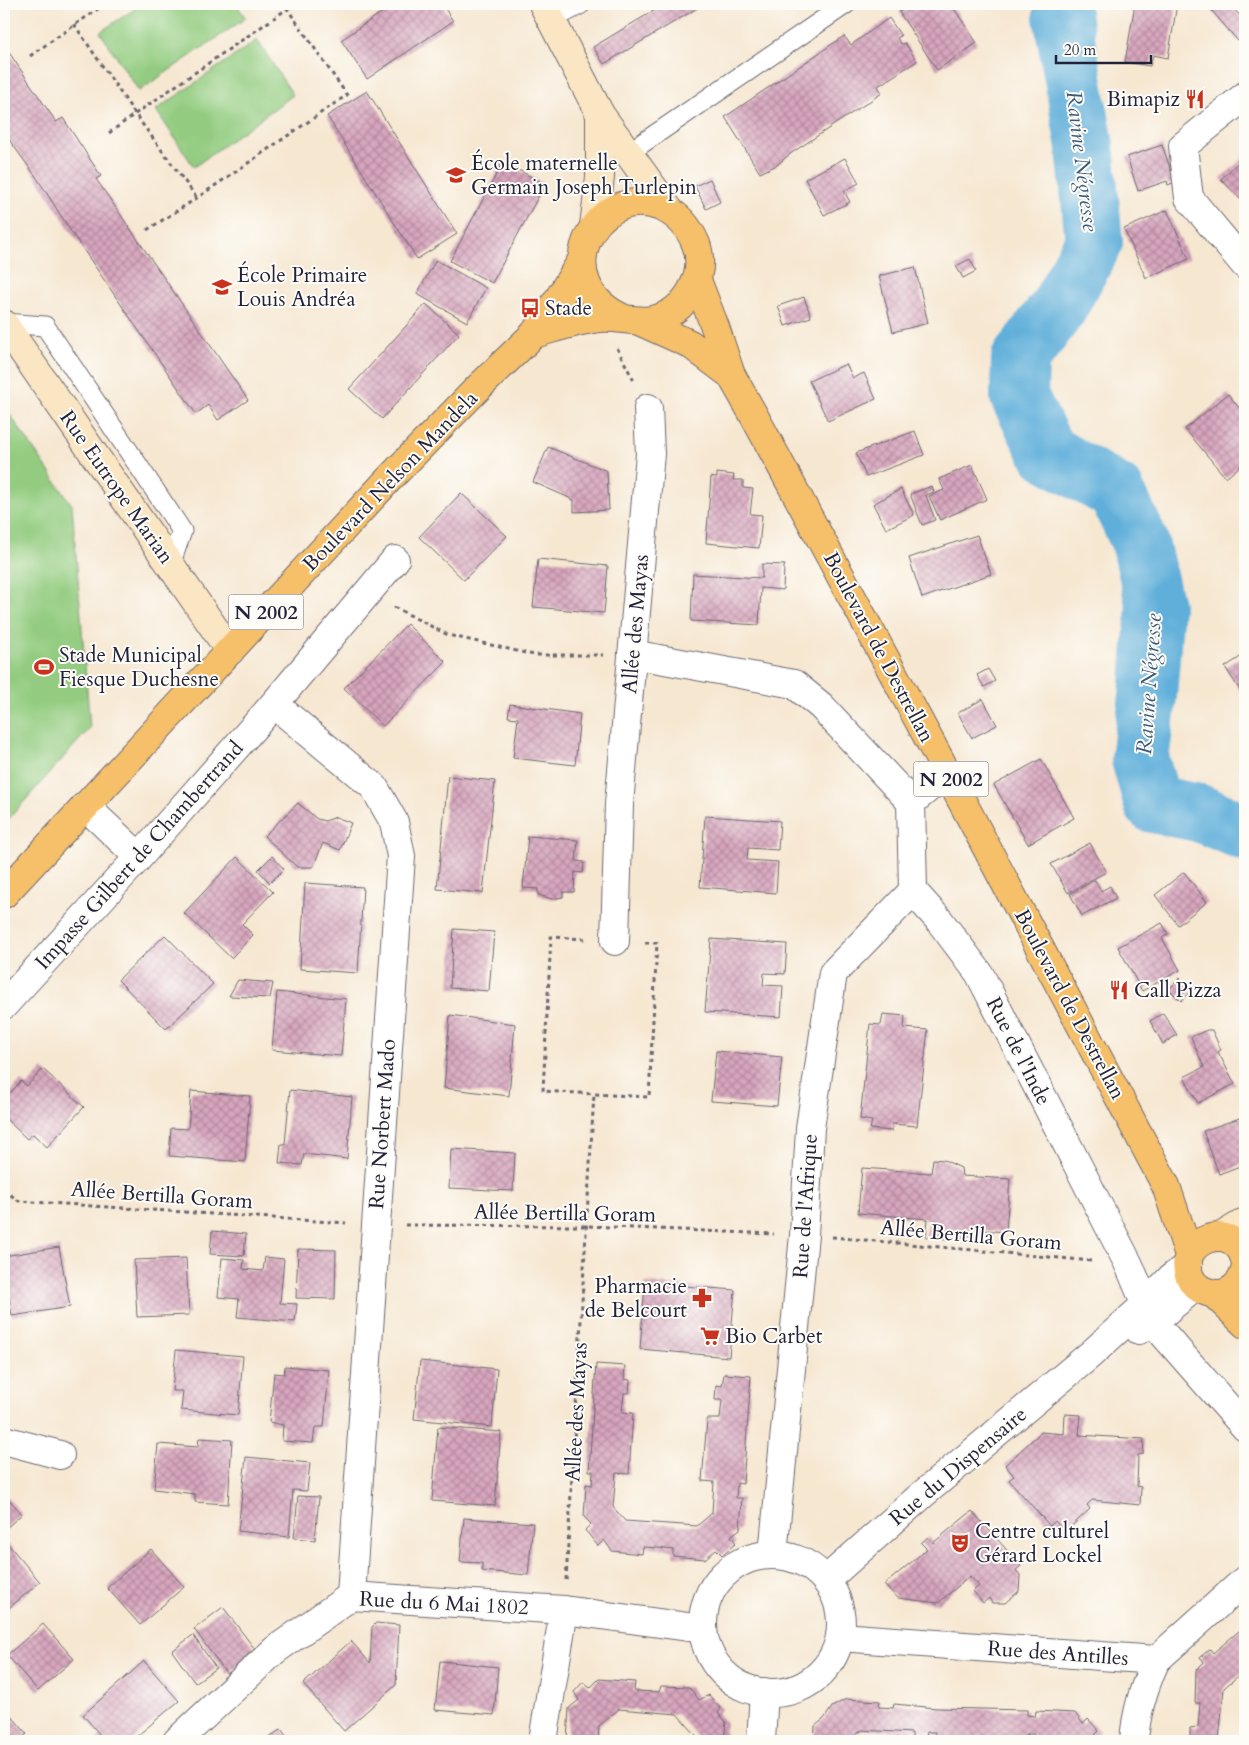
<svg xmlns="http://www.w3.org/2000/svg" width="1249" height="1745" viewBox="0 0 1249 1745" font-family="Cardo,serif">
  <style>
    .garden { fill: #93cc80; stroke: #5a775e }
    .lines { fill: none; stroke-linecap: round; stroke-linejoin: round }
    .river { stroke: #5fafda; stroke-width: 58 }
    .building { fill: url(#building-cross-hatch) }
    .lane-casing { stroke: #6c6770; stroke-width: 21 }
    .street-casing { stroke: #6c6770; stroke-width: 30 }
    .secondary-casing { stroke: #6c6770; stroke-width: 30 }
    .primary-casing { stroke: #6c6770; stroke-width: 30 }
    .path { stroke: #6c6770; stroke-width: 3; stroke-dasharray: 4 4; stroke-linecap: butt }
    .lane { stroke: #fff; stroke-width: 19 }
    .street { stroke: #fff; stroke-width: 28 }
    .secondary { stroke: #fbe6c4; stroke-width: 28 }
    .primary { stroke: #f6c06b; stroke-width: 28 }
    .labels { text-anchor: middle; stroke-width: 4; stroke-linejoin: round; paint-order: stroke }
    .shield { fill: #fdfcf7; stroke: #646373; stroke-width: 1 }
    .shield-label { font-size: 20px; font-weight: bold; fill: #22223b }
    .poi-label { font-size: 21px; fill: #22223b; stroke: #fdfcf7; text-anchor: start }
    .street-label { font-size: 21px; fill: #22223b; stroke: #fdfcf7 }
    .water-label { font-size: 22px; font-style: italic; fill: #3a5a7b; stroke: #fdfcf7 }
  </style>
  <defs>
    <pattern id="building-cross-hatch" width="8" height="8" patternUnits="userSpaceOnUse" patternTransform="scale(1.25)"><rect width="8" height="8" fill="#d8a6be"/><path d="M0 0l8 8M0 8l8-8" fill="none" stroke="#af879c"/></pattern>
  </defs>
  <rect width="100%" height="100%" fill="#fdfcf7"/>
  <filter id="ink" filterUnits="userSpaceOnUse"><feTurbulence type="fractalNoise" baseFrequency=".02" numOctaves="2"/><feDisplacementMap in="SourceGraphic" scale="10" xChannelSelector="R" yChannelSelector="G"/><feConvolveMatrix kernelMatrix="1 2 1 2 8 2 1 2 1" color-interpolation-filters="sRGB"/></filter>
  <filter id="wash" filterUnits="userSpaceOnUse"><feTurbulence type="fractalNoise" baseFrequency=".0096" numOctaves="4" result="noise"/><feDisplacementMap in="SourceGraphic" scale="20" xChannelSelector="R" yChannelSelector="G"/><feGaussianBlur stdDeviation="1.12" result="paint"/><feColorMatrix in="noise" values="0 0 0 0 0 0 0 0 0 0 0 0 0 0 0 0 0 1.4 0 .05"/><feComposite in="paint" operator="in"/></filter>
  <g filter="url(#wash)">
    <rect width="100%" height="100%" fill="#f6e7d1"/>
    <g class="garden">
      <path d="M142,4H236L246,18L139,91L100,32Z"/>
      <path d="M257,40L293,95L194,167L156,110Z"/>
      <path d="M4,406L72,505L90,728L4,824Z"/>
    </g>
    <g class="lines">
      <path class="river" d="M1062,4V16L1085,146L1094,242L1058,308L1020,359L1019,397L1048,453L1116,492L1140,542L1155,606L1148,696L1140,759L1153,804L1199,813L1245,832"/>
    </g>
    <g id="blocks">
      <g class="building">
        <path d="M378,4H442L453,21L367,79L341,40L384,11Z"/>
        <path d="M665,4H704L604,64L593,47Z"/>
        <path d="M911,4H951L977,43L937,70L899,12Z"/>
        <path d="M1135,4H1177L1168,58L1153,55L1150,66L1125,62Z"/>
        <path d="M1220,4H1229L1245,21V34L1238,41L1212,11Z"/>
        <path d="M889,18L901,36L897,38L901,44L905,43L917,61L878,86L882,93L790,154L777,165L760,173L725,117L844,36L851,45Z"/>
        <path d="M4,45L56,122L63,118L101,176L96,179L248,400L218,420L208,405L196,414L72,233L37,178L4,133Z"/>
        <path d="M367,91L457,234L417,259L327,116Z"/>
        <path d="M1162,145L1175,182L1168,185L1167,181L1138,191L1127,157Z"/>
        <path d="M1245,156V204L1221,179Z"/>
        <path d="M845,158L859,183L844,191L850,202L824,215L805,179Z"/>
        <path d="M503,162L545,184L492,283L450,261Z"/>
        <path d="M710,179L720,202L706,209L695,186Z"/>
        <path d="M1167,210L1189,259L1146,278L1124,229Z"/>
        <path d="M970,259L976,271L963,278L956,266Z"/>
        <path d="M436,260L486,288L467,322L417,294Z"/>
        <path d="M915,267L928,323L893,332L879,276Z"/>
        <path d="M804,297L811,317L785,326L778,306Z"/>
        <path d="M426,304L459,334L382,419L349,389Z"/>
        <path d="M1245,327V339L1240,332Z"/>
        <path d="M846,364L853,378L864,373L876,399L828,421L809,381Z"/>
        <path d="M1228,394L1245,415V462L1226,478L1185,429Z"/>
        <path d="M915,431L924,455L866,477L856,453Z"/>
        <path d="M548,447L607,471L609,510L574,512V500L533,482Z"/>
        <path d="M972,465L987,499L940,520L929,496L944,490L939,479Z"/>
        <path d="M717,473L734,475L733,480H743V488L753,489L750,514L762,515L759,548L706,543L711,477L717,478Z"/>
        <path d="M932,486L934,492L926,495L935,520L922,525L910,494Z"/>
        <path d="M901,489L914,515L886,529L873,504Z"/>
        <path d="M461,493L507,536L464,580L419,537Z"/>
        <path d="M977,535L991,574L922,598L909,558Z"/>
        <path d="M538,559L608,566L604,613L533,607Z"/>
        <path d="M762,564L785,565L784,567L783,590L761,588L759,625L691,621L693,574L762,578Z"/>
        <path d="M407,624L446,662L383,726L344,688Z"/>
        <path d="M1245,654V698L1225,667Z"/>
        <path d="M988,669L995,681L984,687L977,675Z"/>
        <path d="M983,699L997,725L972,738L958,713Z"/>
        <path d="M510,704L580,714L575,765L513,758L518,718L508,717Z"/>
        <path d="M1041,759L1074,818L1028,844L994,785Z"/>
        <path d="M448,776L495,781L483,893L437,889Z"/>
        <path d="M298,803L317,819L325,821L336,817L351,823L340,850L323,843L313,867H297L264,836Z"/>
        <path d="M705,816L780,821L778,850L748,848L747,860L778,862L776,893L700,887Z"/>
        <path d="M528,836L578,840L576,861L584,862L583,873L575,872L574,892H563V897L552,899L538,895V889L523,888Z"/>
        <path d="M1090,843L1106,872L1068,893L1051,864Z"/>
        <path d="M272,856L284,869L270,883L258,870Z"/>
        <path d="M237,857L273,892L242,924L253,935L231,958L184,913Z"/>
        <path d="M1184,872L1207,902L1178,925L1155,895Z"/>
        <path d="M1095,880L1101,891L1110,886L1116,898L1082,916L1070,894Z"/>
        <path d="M305,883L363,887L358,973L300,969Z"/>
        <path d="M1162,923L1168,934L1162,938L1180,970L1142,991L1118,947Z"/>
        <path d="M454,929L494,932L489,991L450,988Z"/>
        <path d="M165,935L213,984L166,1029L118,980Z"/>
        <path d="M711,939L787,944L785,974L764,973L763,985L783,986L781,1017L705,1012Z"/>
        <path d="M1180,978L1192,991L1181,1001L1169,989Z"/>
        <path d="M238,980L273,983L270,998L229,996Z"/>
        <path d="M277,992L346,999L341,1056L272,1050Z"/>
        <path d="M1163,1013L1177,1035L1163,1044L1150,1021Z"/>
        <path d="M883,1014L905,1016L904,1028L928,1030L917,1126L892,1124V1131L870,1129L872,1121L860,1119L870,1024L881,1025Z"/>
        <path d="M450,1015L515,1024L509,1096L444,1088Z"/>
        <path d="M1207,1030H1212L1221,1050L1218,1052L1235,1084L1198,1103L1184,1077L1204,1067L1191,1037Z"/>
        <path d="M716,1051L782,1057L777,1106L711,1101Z"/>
        <path d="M43,1069L84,1107L47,1147L33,1134L27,1139L4,1117V1100L21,1081L27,1086Z"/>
        <path d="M290,1090L352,1097L347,1159L304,1154L302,1165L279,1163L281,1144H285Z"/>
        <path d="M191,1091L250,1096L245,1162L169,1156L171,1128L188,1129Z"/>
        <path d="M1245,1116V1164L1219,1174L1203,1131Z"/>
        <path d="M451,1149L515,1153L513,1191L449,1188Z"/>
        <path d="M933,1159L944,1160L961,1168L962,1176L1010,1179L1006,1232L980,1230L979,1242L926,1237L928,1219L858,1213L862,1168L931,1173Z"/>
        <path d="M212,1231L246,1234L244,1256L210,1254Z"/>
        <path d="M59,1247L70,1307L12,1316L4,1268V1256Z"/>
        <path d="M298,1249L336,1250L335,1299L296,1298Z"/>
        <path d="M265,1257L284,1259L280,1303L297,1304L295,1322L237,1317L239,1299L218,1297L222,1258L244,1260L243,1269L263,1271Z"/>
        <path d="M186,1258L189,1315L137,1317L134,1260Z"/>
        <path d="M645,1283L735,1290L729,1357L640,1349Z"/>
        <path d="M176,1350L243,1356L238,1415L181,1410L183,1391H172Z"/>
        <path d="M420,1361L497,1369L492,1427L414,1419Z"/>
        <path d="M596,1364L625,1366L624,1379L630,1380L629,1393H624L622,1412L633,1413L629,1474L616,1473L613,1507L625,1521L697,1526L712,1513L714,1482L702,1481L707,1419H720L722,1400H715L716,1385L722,1386L724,1374L751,1376L743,1484L737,1483L736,1498H742L740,1529L731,1536L736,1543L722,1555L716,1549L705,1559L673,1556V1550L658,1548L643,1547L642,1554L612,1551L604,1540L598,1546L585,1530L591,1524L584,1517L586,1484L592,1485L593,1471H589Z"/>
        <path d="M285,1366L329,1370L324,1427H315L313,1443L282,1441L283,1425L269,1422L274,1373L284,1374Z"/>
        <path d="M1065,1414L1081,1415L1079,1435L1144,1439L1143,1454L1138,1455L1137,1486L1141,1487L1140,1505L1092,1500L1087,1505L1090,1509L1065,1532L1055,1521L1050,1526L1009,1480L1014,1476L1005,1465L1041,1432L1064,1434Z"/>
        <path d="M438,1427L501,1432L495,1506L432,1501Z"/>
        <path d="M199,1438L232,1440L228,1504L195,1502V1494L154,1489L158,1444L198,1447Z"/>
        <path d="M246,1457L310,1463L307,1491L293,1490L289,1537L238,1531Z"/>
        <path d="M4,1494L22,1514L4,1530Z"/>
        <path d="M298,1496L319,1497L315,1540L294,1538Z"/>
        <path d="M972,1511L1021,1566L1016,1570L1020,1575L1019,1591L1005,1603H992L989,1598L983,1603L973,1591L979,1586L970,1576L938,1603L898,1598L884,1585L927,1549L921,1543L928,1537L933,1543Z"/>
        <path d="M464,1518L533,1523L528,1575L482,1571V1563L460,1562Z"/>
        <path d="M8,1544L40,1582L4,1612V1548Z"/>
        <path d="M151,1549L184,1587L140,1625L107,1588Z"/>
        <path d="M223,1607L257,1652L227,1674L194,1629Z"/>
        <path d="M376,1623L399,1625L396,1685L344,1731L303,1684L351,1641L370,1663L372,1627Z"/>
        <path d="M43,1624L74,1659L38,1691L7,1655Z"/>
        <path d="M1245,1626V1670L1224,1688L1219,1741H1190V1728L1198,1727L1200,1703H1195L1196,1670L1204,1662L1200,1657L1210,1649L1213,1653Z"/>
        <path d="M193,1635L216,1668L195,1683L172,1651Z"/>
        <path d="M144,1661L179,1701L131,1741H95L101,1736L83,1715Z"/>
        <path d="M440,1661L498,1667L494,1715L435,1710Z"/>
        <path d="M599,1679L635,1682L634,1691L659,1692L661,1686L689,1687L699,1700L709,1695L721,1709L718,1713L726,1722L724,1741H696V1735L677,1714L619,1709L599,1726L598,1741H567L569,1708L579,1700L574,1692L583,1682L590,1688Z"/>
        <path d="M846,1699L880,1701L879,1707L893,1708L894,1704L937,1708L1027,1710V1715L1035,1716L1036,1711L1075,1713L1083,1724L1088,1719L1099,1731L1095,1735L1101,1741L1033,1740L1034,1734H1027L1026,1741H935V1732H927L925,1741L912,1739V1733L862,1730L847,1741H814L815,1726L824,1719L832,1707Z"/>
        <path d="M4,1707L27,1734L18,1741H4Z"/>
        <path d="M281,1729L290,1741H265Z"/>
      </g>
    </g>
  </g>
  <g filter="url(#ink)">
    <use href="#blocks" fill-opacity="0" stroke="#6c6770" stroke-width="1"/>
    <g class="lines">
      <defs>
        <g id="lane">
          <path d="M551,20L581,4"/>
          <path d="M628,153L846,4"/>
          <path d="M4,323L45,326L182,531L170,565"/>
        </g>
        <g id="street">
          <path d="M1245,96L1183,146L1189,198L1245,265"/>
          <path d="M632,654L794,684L821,706L911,802"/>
          <path d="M274,704L374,787L394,822L401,856L351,1596"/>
          <path d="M911,802L913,891L939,920L979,973L1129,1265L1153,1322L1245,1427"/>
          <path d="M911,802L947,773"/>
          <path d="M85,806L139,857"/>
          <path d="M615,941L619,804L650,454L648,408"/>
          <path d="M4,1005L139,857L274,704L395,560"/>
          <path d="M1139,1330L1153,1322L1196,1286"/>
          <path d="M4,1440L60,1455"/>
          <path d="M773,1554L804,1235L810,1128L833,973L913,891"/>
          <circle cx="772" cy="1624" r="69"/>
          <path d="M826,1580L923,1494L1091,1354L1147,1303L1171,1278L1188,1265"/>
          <path d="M840,1637L1156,1660L1245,1580"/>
          <path d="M177,1741L275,1650L351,1596L564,1610L703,1629"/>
          <path d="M543,1741L564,1610"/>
          <path d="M761,1741L764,1692"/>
          <path d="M1134,1741C1136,1712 1144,1686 1156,1660"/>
        </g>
        <g id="secondary">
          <path d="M543,4L600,114L670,211"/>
          <path d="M594,226L600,177V114"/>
          <path d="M4,324L230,651"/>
          <path d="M1222,1236L1245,1222"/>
        </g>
        <g id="primary">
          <path d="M697,280L715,327L731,375L752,412L947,773L1166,1186L1189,1255"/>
          <path d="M639,321L690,344L731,375"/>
          <path d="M534,334C555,328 577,320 600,318C617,316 635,323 653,320C685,313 708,276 696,244C689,227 678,214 661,207C593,181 543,285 625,319"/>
          <path d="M4,894L390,478L477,389L534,334L559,298L582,260"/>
          <path d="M1245,1260C1235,1218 1174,1240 1190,1277C1194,1286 1201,1291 1211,1293C1226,1298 1242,1285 1245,1270"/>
          <path d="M1214,1294L1245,1324"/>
        </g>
      </defs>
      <use href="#lane" class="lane-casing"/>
      <use href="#street" class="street-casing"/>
      <use href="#secondary" class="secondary-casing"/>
      <use href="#primary" class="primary-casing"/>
      <g class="path">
        <path d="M74,24L135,114L197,198"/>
        <path d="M30,56L105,4"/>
        <path d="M109,133L135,114L287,9"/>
        <path d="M147,230L197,198L347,95L284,4"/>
        <path d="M617,348L635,383"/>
        <path d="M394,607L448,635L534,655H603"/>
        <path d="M585,939L551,937L543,1091L594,1094"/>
        <path d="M4,1190L19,1201L346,1223"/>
        <path d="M405,1225L587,1226L774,1234"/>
        <path d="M832,1237L1092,1261"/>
        <path d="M566,1580L594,1094L649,1097L657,943H643"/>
      </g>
      <use href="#lane" class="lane"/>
      <use href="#street" class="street"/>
      <use href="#secondary" class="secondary"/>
      <use href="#primary" class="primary"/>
    </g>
  </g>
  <defs>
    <symbol id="restaurant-bare" viewBox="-9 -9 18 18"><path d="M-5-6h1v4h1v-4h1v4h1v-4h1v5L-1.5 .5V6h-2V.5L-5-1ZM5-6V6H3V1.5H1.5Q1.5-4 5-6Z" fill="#c8321e" stroke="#fdfcf7" stroke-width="2.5" paint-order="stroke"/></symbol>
    <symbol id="school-bare" viewBox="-9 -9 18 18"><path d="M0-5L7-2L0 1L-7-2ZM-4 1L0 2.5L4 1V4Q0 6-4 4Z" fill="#c8321e" stroke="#fdfcf7" stroke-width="2.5" paint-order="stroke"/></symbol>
    <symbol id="bus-bare" viewBox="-9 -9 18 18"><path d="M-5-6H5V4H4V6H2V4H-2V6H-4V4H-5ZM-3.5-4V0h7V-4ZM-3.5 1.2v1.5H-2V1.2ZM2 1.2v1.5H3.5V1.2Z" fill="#c8321e" stroke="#fdfcf7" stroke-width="2.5" paint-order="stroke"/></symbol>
    <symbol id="stadium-bare" viewBox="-9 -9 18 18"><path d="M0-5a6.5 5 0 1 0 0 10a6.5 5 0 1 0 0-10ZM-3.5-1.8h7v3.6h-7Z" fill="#c8321e" stroke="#fdfcf7" stroke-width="2.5" paint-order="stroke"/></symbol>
    <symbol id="pharmacy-bare" viewBox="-9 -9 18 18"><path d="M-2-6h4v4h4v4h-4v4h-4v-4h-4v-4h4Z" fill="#c8321e" stroke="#fdfcf7" stroke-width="2.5" paint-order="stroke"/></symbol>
    <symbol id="supermarket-bare" viewBox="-9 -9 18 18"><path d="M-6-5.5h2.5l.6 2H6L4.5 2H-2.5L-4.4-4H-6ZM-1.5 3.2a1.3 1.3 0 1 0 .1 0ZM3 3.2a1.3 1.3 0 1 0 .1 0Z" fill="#c8321e" stroke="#fdfcf7" stroke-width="2.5" paint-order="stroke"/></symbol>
    <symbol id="theatre-bare" viewBox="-9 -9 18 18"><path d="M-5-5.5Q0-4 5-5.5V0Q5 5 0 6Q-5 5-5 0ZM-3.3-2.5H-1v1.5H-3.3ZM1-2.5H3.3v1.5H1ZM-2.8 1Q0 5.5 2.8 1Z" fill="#c8321e" stroke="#fdfcf7" stroke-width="2.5" paint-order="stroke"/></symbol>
  </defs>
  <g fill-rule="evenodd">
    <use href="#restaurant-bare" x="1181" y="85" width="28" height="28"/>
    <use href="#school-bare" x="442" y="161" width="28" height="28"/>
    <use href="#school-bare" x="208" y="273" width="28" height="28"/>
    <use href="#bus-bare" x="516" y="294" width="28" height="28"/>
    <use href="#stadium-bare" x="30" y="653" width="28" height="28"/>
    <use href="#restaurant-bare" x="1105" y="976" width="28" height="28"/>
    <use href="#pharmacy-bare" x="688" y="1284" width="28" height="28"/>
    <use href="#supermarket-bare" x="696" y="1322" width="28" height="28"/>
    <use href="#theatre-bare" x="946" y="1529" width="28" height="28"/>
  </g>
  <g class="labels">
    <g class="shield">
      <rect x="228.5" y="594.5" width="75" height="35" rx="4"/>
      <rect x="913.5" y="761.5" width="75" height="35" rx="4"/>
    </g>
    <g class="shield-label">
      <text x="266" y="619">N 2002</text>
      <text x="951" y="786">N 2002</text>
    </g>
    <g class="poi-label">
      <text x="1180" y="106" text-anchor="end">Bimapiz</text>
      <text x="471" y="170">École maternelle<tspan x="471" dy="24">Germain Joseph Turlepin</tspan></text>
      <text x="237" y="282">École Primaire<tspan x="237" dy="24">Louis Andréa</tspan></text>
      <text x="545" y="315">Stade</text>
      <text x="59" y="662">Stade Municipal<tspan x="59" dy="24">Fiesque Duchesne</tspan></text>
      <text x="1134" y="997">Call Pizza</text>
      <text x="687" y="1293" text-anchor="end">Pharmacie<tspan x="687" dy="24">de Belcourt</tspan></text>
      <text x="725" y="1343">Bio Carbet</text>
      <text x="975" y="1538">Centre culturel<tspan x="975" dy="24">Gérard Lockel</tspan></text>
    </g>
    <g class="street-label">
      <text transform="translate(390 481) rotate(-46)" y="7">Boulevard Nelson Mandela</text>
      <text transform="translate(117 487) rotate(55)" y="7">Rue Eutrope Marian</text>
      <text transform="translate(635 624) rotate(-85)" y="7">Allée des Mayas</text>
      <text transform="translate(879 647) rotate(62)" y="7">Boulevard de Destrellan</text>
      <text transform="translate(139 855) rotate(-48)" y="7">Impasse Gilbert de Chambertrand</text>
      <text transform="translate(1070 1004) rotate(62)" y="7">Boulevard de Destrellan</text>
      <text transform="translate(1019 1051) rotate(63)" y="7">Rue de l'Inde</text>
      <text transform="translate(382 1124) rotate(-86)" y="7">Rue Norbert Mado</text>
      <text transform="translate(162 1195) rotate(4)" y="7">Allée Bertilla Goram</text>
      <text transform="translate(805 1206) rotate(-86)" y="7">Rue de l'Afrique</text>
      <text transform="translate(565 1213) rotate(1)" y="7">Allée Bertilla Goram</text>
      <text transform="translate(971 1235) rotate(5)" y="7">Allée Bertilla Goram</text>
      <text transform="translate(576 1412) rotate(-87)" y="7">Allée des Mayas</text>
      <text transform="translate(958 1466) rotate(-40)" y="7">Rue du Dispensaire</text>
      <text transform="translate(444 1603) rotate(3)" y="7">Rue du 6 Mai 1802</text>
      <text transform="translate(1058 1653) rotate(4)" y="7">Rue des Antilles</text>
    </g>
    <g class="water-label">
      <text transform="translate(1083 161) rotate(83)" y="8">Ravine Négresse</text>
      <text transform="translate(1148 684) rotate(-86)" y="8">Ravine Négresse</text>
    </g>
  </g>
  <rect width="1249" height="1745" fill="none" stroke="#fdfcf7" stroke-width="20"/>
  <path d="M1056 55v8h95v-8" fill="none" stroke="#22223b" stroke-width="2.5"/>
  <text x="1064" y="55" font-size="15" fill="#22223b" stroke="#fdfcf7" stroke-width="4" paint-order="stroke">20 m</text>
</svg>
